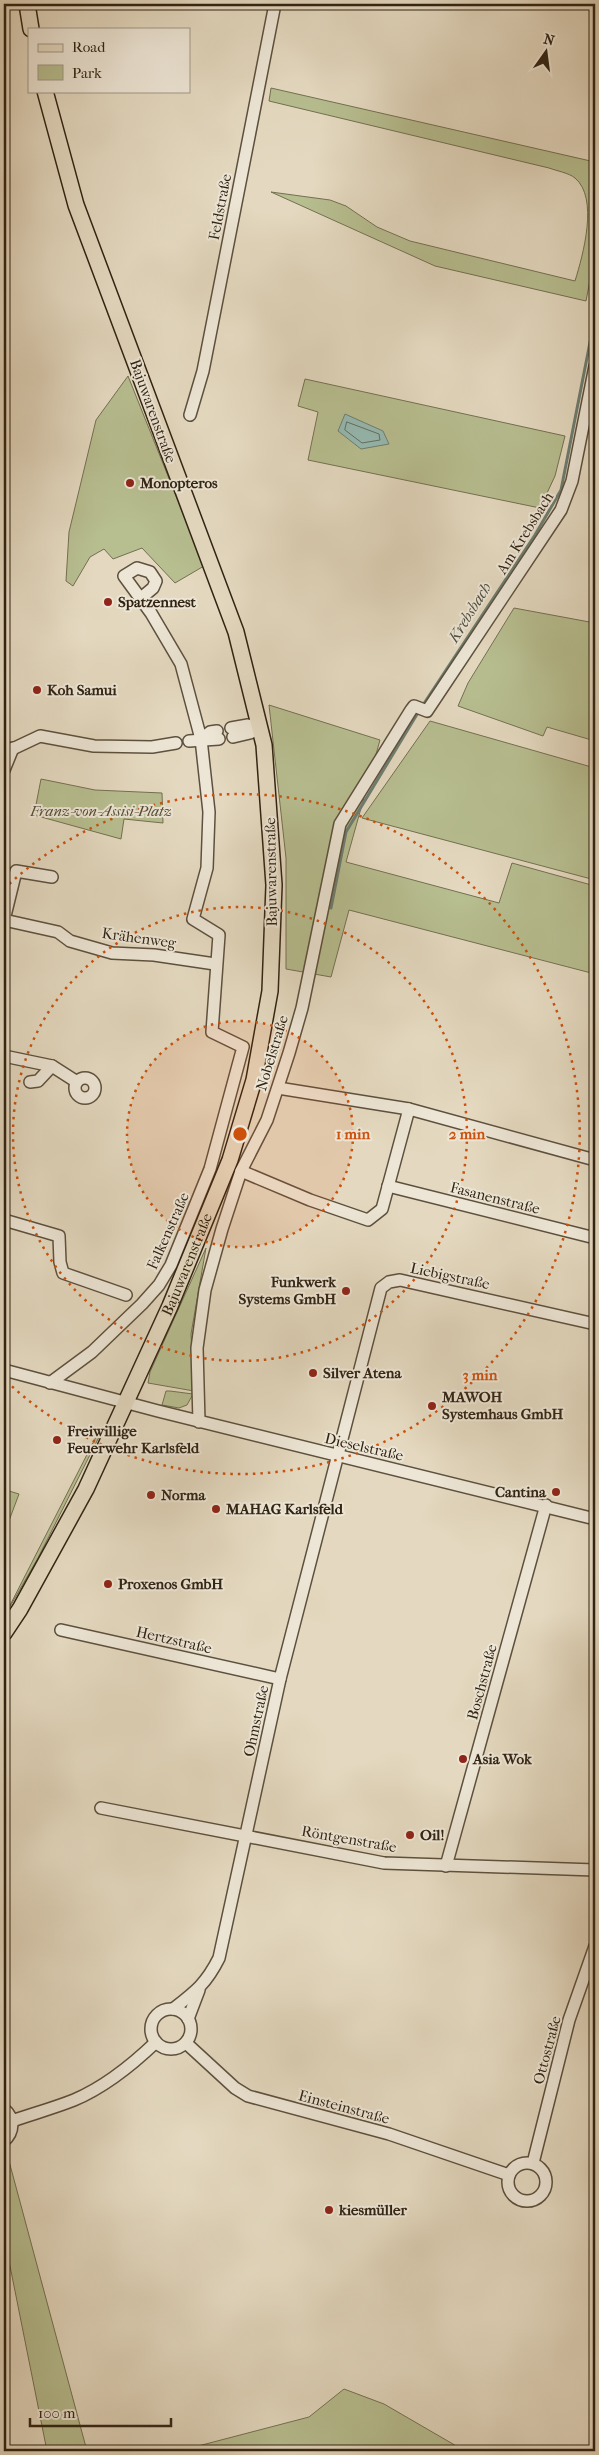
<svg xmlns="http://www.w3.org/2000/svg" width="599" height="2455" viewBox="0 0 599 2455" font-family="'IM FELL French Canon',serif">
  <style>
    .green { fill: #b7be90; stroke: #747052 }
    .water { fill: #95bab2; stroke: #6d7e72 }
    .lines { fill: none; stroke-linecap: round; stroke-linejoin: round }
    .shore { stroke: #626e62; stroke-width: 1 }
    .stream { stroke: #6d7e72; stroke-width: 3 }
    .minor-casing { stroke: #5d503e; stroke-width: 14 }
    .major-casing { stroke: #302313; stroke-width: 18 }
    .minor { stroke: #ede6d6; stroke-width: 11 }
    .major { stroke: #e4d9c0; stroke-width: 15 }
    .ring { fill: none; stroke: #cc510d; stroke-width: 2.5; stroke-dasharray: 2.5 5 }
    .poi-dot { fill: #8f2418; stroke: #ede6d6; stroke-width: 2 }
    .labels { text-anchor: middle; stroke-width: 4; stroke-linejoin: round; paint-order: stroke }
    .street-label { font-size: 15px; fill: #302313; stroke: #ede6d6 }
    .poi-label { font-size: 15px; font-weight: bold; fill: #302313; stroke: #ede6d6; text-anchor: start }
    .park-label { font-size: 15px; font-style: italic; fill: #524a32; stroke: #ede6d6 }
    .water-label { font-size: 16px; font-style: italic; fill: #4e5043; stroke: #ede6d6 }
    .centre { fill: #cc510d; stroke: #ede6d6; stroke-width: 2.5 }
    .ring-label { font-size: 15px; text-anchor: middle; font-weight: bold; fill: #cc510d; stroke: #ede6d6; stroke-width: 4; stroke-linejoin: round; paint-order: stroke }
  </style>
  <rect width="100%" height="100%" fill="#e4d9c0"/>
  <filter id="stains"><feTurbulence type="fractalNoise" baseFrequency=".004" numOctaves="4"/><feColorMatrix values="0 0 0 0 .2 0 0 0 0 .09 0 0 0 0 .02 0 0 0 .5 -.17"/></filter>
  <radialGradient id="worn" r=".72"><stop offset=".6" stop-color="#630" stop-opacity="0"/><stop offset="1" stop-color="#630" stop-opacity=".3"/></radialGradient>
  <g class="green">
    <path d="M271,88L595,162V254L586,301L435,266L271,192L330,200L346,206L377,227L410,241L575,281C583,255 599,198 575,178C569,173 557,171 549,168L269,101Z"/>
    <path d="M128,376L204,566L175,583L142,548L113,559L104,549L90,557L73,586L66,581L69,532L96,420Z"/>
    <path d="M305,379L565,436L555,476L540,508L308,460L318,412L298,406Z"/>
    <path d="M514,608L595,623V741L547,727L543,736L458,706L468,683Z"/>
    <path d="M269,705L380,740L346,862L499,903L512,863L595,886V974L349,910L331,977L286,969V858Z"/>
    <path d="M430,721L595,768V880L362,818Z"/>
    <path d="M41,779L95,790L162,793L163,823L124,819L121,839L34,815Z"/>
    <path d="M206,1248L191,1334L194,1391L148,1383L150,1372Z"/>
    <path d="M166,1391H170L193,1394L187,1405L179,1408L162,1405Z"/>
    <path d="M101,1433L38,1558L4,1617L97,1435Z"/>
    <path d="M9,1491L19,1494L4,1534V1506Z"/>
    <path d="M9,2161L87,2451H47L4,2236V2163Z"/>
    <path d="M344,2389L384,2404L465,2451H179L309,2417Z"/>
  </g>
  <path class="water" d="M345,414L383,431L389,444L361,449L338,431Z"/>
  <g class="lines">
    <path class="shore" d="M347,422L379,434L380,440L362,443L345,430Z"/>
    <g class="stream">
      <path d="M423,705L535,535L561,490L595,317"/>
      <path d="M331,908L346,832L419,711"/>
    </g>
    <defs>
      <g id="minor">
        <path d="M190,415L203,371L275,4"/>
        <path d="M231,728L248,725L261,728"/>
        <path d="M233,737L250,733L261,728"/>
        <path d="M201,739L210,732L217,731"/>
        <path d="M189,741L219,739"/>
        <path d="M4,753L40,736L94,746L152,747L176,743"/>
        <path d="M4,770L13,748"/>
        <path d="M4,920L58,932L70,941L112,953L154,955L215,964"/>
        <path d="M4,920L16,871L52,877"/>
        <path d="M4,1056L52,1066L77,1082"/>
        <circle cx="85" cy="1088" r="10"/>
        <path d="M30,1082L38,1081L52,1066"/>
        <path d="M278,1088L409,1109L595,1160"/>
        <path d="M241,1171L310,1200L368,1220L382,1209L409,1109"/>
        <path d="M388,1186L595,1238"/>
        <path d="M4,1220L59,1236L60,1262L63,1273L126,1295"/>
        <path d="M4,1370L158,1411L595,1519"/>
        <path d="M50,1383L92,1352L142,1304L159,1285L171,1265L210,1169L243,1047L212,1032L219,935L193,919L207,868L209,812L201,739L181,664L151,613L124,576L137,568L150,572L156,581L153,588L141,598"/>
        <path d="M199,1422L197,1348L205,1290L222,1229L241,1171L267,1120L289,1053L302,1008L340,824L411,710L414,706L427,711L561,510L572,481L595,366"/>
        <path d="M61,1630L280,1679"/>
        <path d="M101,1808L384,1863L595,1870"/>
        <path d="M446,1866L546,1505"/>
        <path d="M173,2009C195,1992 206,1984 219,1958L280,1679L381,1288L389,1282L400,1280L595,1324"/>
        <circle cx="171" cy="2029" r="20"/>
        <path d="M188,2019L199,1990"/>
        <path d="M186,2043L235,2088L248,2096L389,2134L509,2175"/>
        <path d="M4,2109C15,2118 14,2132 4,2141"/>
        <path d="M12,2121C32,2114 54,2108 74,2100C105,2087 132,2065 156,2042"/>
        <path d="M533,2163L569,2020L595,1946"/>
        <circle cx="527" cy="2182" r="19"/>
      </g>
      <g id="major">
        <path d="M27,4L31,29"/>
        <path id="s1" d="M4,1633L20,1609L86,1489L170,1306L230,1160L254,1080L270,991L274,885L264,745L236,632L76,205L45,91"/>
      </g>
    </defs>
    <use href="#minor" class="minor-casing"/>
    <use href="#major" class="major-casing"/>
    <use href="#minor" class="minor"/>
    <use href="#major" class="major"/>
  </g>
  <circle cx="240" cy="1134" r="113" fill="#cc510d" fill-opacity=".12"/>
  <g class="ring">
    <circle cx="240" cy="1134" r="113"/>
    <circle cx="240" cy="1134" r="227"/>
    <path d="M4 889A340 340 0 1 1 4 1379"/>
  </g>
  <g class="poi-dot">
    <circle cx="130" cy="483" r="5"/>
    <circle cx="108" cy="602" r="5"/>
    <circle cx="37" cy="690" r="5"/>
    <circle cx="346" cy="1291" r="5"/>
    <circle cx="313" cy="1373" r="5"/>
    <circle cx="432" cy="1406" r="5"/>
    <circle cx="57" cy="1440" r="5"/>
    <circle cx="556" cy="1492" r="5"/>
    <circle cx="151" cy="1495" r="5"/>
    <circle cx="216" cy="1509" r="5"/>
    <circle cx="108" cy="1584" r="5"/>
    <circle cx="463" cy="1759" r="5"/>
    <circle cx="410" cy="1835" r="5"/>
    <circle cx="329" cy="2210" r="5"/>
  </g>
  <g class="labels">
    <g class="street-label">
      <text transform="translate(220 207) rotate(-79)" y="5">Feldstraße</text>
      <text transform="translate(153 411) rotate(70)" y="5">Bajuwarenstraße</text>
      <text transform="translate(525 533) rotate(-58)" y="5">Am Krebsbach</text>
      <text transform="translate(271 872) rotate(-91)" y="5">Bajuwarenstraße</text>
      <text transform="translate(139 938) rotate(8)" y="5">Krähenweg</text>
      <text transform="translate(272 1053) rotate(-73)" y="5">Nobelstraße</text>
      <text transform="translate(495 1198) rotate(14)" y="5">Fasanenstraße</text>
      <text transform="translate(168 1231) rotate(-66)" y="5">Falkenstraße</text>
      <text dy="5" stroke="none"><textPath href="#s1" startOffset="412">Bajuwarenstraße</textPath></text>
      <text transform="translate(450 1276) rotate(12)" y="5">Liebigstraße</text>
      <text transform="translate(364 1447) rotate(13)" y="5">Dieselstraße</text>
      <text transform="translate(174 1640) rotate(13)" y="5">Hertzstraße</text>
      <text transform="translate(482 1682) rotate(-75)" y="5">Boschstraße</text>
      <text transform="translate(256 1721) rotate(-78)" y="5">Ohmstraße</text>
      <text transform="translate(349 1839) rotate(10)" y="5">Röntgenstraße</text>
      <text transform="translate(547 2050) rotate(-75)" y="5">Ottostraße</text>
      <text transform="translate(344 2107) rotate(15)" y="5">Einsteinstraße</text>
    </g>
    <g class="poi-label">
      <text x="140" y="488">Monopteros</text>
      <text x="118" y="607">Spatzennest</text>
      <text x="47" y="695">Koh Samui</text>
      <text x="336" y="1287" text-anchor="end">Funkwerk<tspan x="336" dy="17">Systems GmbH</tspan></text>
      <text x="323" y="1378">Silver Atena</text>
      <text x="442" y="1402">MAWOH<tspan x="442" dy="17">Systemhaus GmbH</tspan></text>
      <text x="67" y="1436">Freiwillige<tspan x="67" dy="17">Feuerwehr Karlsfeld</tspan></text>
      <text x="546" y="1497" text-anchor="end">Cantina</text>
      <text x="161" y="1500">Norma</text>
      <text x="226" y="1514">MAHAG Karlsfeld</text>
      <text x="118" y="1589">Proxenos GmbH</text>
      <text x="473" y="1764">Asia Wok</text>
      <text x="420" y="1840">Oil!</text>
      <text x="339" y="2215">kiesmüller</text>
    </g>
    <g class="park-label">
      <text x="101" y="816">Franz-von-Assisi-Platz</text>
    </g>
    <g class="water-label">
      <text transform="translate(469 612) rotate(-58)" y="6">Krebsbach</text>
    </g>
  </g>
  <circle cx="240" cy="1134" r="8" class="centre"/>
  <g class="ring-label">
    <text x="353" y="1139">1 min</text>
    <text x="467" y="1139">2 min</text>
    <text x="480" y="1380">3 min</text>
  </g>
  <rect width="599" height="2455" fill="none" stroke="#e4d9c0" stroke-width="20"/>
  <rect x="5" y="5" width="589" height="2445" fill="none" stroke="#302313" stroke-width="2.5"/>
  <rect x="10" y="10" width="579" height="2435" fill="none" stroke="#302313"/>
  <rect x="28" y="28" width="162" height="65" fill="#ede6d6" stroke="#a19888"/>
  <rect x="38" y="44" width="25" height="8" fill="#e4d9c0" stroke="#a19888"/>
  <text x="72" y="52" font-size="15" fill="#302313">Road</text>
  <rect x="38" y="65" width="25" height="15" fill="#b7be90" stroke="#a19888"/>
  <text x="72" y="78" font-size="15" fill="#302313">Park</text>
  <g transform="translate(546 52) rotate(14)" stroke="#ede6d6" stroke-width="4" paint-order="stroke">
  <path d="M0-4L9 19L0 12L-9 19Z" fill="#302313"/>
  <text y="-8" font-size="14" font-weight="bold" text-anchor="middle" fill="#302313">N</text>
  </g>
  <path d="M30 2418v8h141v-8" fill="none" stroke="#302313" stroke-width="2.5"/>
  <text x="38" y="2418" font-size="15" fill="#302313" stroke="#ede6d6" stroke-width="4" paint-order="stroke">100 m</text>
  <rect width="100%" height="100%" filter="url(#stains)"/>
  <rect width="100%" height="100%" fill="url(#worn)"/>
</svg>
